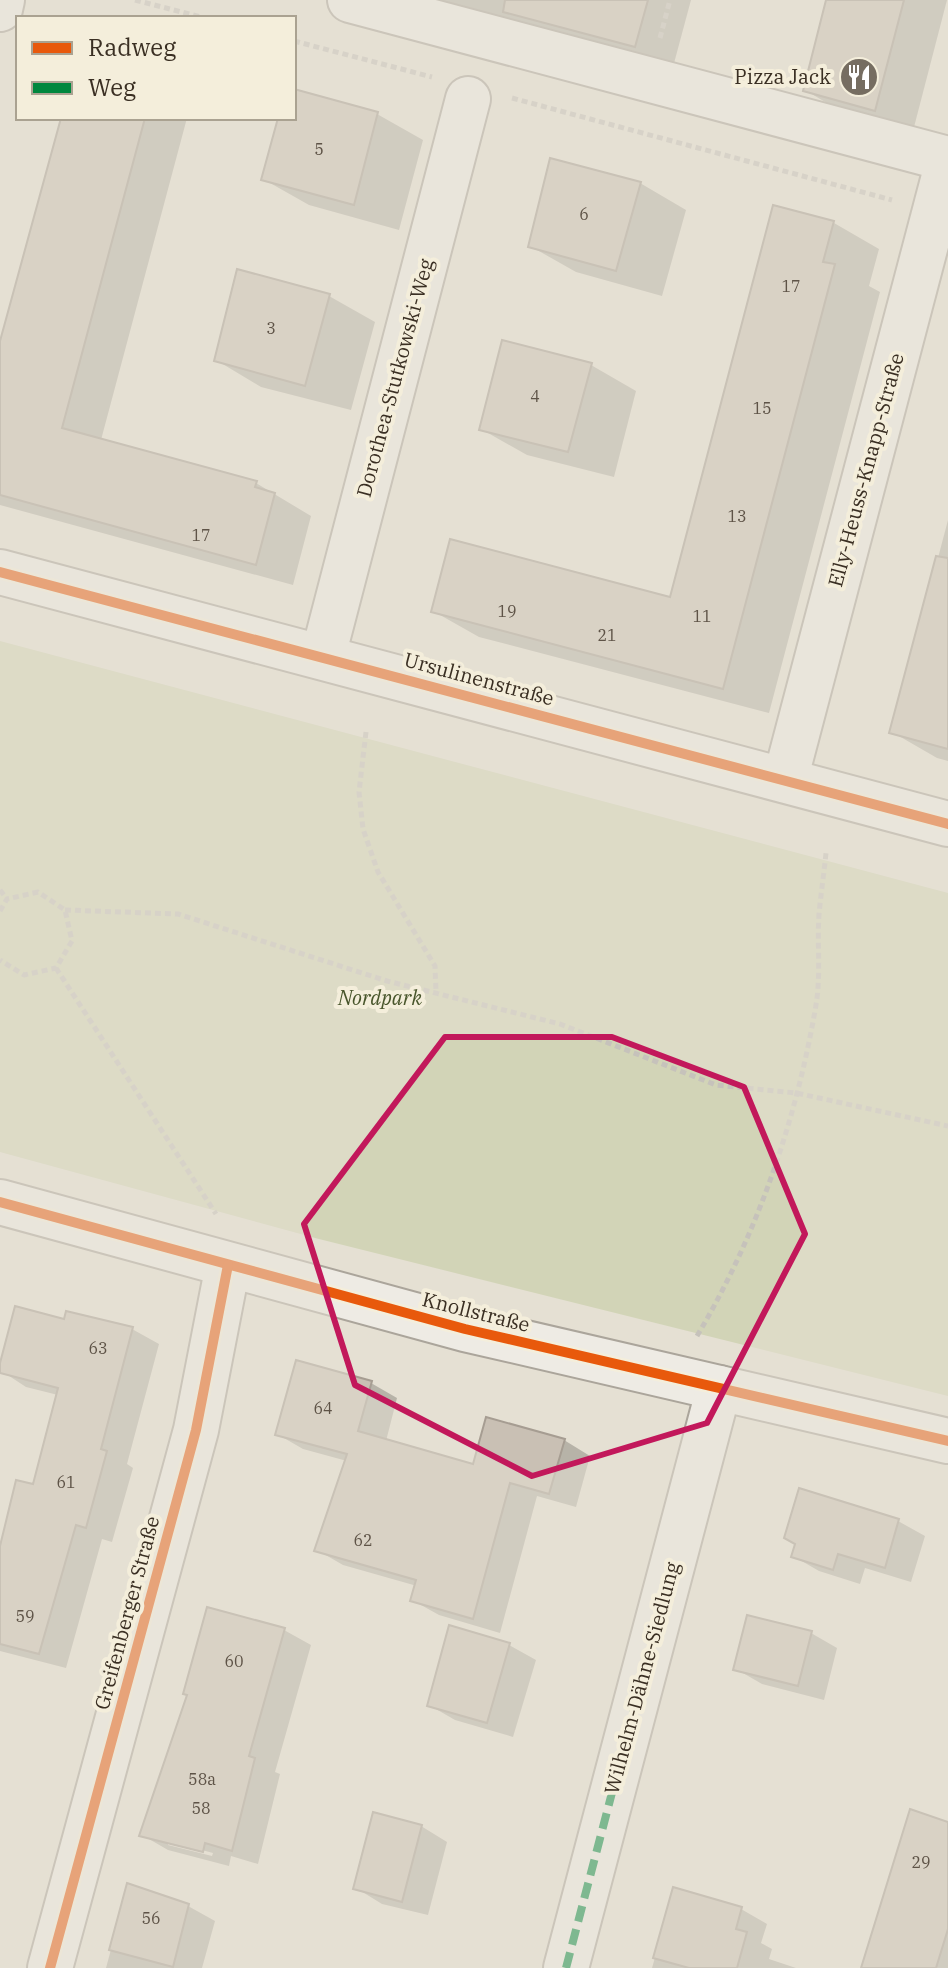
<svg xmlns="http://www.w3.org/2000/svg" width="948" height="1968" viewBox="0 0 948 1968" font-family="'IBM Plex Serif',serif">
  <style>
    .green { fill: #d2d4b7 }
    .shadow { fill: #0003; fill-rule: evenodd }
    .building { fill: #c9c0b4; stroke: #a69d92; stroke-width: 2 }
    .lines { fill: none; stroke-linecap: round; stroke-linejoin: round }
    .minor-casing { stroke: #aba59b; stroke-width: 48 }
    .path { stroke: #c6c2bb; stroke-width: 5; stroke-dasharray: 6 4; stroke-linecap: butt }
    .minor { stroke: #eeebe4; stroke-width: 44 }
    .quiet { stroke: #00873e; stroke-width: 8; stroke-dasharray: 16 8; stroke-linecap: butt }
    .cycleway-casing { stroke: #f4eedb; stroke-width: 15 }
    .cycleway { stroke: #e8590c; stroke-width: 10 }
    .marked { fill: none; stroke: #c2185b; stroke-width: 6; stroke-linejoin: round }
    .labels { text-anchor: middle; stroke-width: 8; stroke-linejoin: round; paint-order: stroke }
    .number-label { font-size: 16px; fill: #5e5347 }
    .poi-label { font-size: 20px; fill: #3a2f23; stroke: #f4eedb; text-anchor: end }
    .street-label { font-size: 20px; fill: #3a2f23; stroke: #f4eedb }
    .park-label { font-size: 20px; font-style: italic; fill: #48552b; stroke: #f4eedb }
  </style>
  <rect width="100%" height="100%" fill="#e5e0d3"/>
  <path class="green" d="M0,641L948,893V1396L319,1239L0,1152Z"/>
  <g class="shadow">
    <path d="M417,0H691L673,67Z"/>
    <path d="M829,0H947L913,131L842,112L805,90Z"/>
    <path d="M294,91L377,114L423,140L399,230L309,205L263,179L280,118H294Z"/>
    <path d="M63,118H187L101,440L256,483L311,516L293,585L0,505V348Z"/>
    <path d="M640,183L686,210L662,296L576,272L530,246Z"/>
    <path d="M774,208L834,223L879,249L869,286L880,292L769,713L479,637L433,611L671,599Z"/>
    <path d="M329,296L375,322L351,410L261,387L216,360Z"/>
    <path d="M591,365L636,391L614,477L527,455L481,429Z"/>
    <path d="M948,520V761L937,758L892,732Z"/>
    <path d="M68,1313L132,1329L159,1344L127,1464L133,1468L112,1542L102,1539L66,1668L0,1651V1554L34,1486L58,1395L26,1387L0,1370L65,1322Z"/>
    <path d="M371,1383L397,1398L386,1441L474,1466L564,1440L590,1456L576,1507L537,1496L500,1633L439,1615L412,1600L417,1586L343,1565L317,1550L347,1461L303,1449L277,1434Z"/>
    <path d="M898,1521L925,1536L911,1582L865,1568L860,1584L819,1571L793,1556Z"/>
    <path d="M209,1609L284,1630L311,1645L275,1772L280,1774L258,1864L231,1856L229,1866L168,1850L142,1835L189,1695ZM168,1841L213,1853L212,1856L168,1845Z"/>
    <path d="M811,1633L837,1648L824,1700L762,1684L736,1669Z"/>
    <path d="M509,1645L536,1660L513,1737L455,1720L429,1705Z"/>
    <path d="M948,1824V1968H863Z"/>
    <path d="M421,1826L447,1842L428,1915L382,1904L356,1888Z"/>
    <path d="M128,1886L188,1906L215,1921L202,1968H106Z"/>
    <path d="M674,1890L741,1909L767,1924L761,1943L772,1949L769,1959L796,1968H652Z"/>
  </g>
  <g class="building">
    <path d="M505,0H648L635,47L503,12Z"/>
    <path d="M826,0H904L875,111L803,91Z"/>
    <path d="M294,89L378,112L354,205L261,180L278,118H294Z"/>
    <path d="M61,118H145L62,428L257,481L255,487L275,493L256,565L0,495V341Z"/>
    <path d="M550,158L641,182L616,271L528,247Z"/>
    <path d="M773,205L834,221L823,262L835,264L723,689L431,612L450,539L670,597Z"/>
    <path d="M237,269L330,294L305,386L214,361Z"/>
    <path d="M502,340L592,363L568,452L479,430Z"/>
    <path d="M936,556L948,558V749L889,733Z"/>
    <path d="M15,1306L64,1319L66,1311L133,1327L101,1449L107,1451L86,1528L76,1525L39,1654L0,1644V1546L16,1480L33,1484L58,1388L0,1373V1363Z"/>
    <path d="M296,1360L372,1381L358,1431L473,1464L486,1417L565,1439L549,1494L510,1483L473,1619L410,1601L416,1580L314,1551L347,1454L275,1435Z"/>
    <path d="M799,1488L899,1519L885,1568L838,1554L833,1570L791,1557L795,1544L784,1538Z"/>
    <path d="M207,1607L285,1628L249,1756L255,1758L232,1851L205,1843L203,1852L139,1836L187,1695L183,1694Z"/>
    <path d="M747,1615L812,1631L798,1686L733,1670Z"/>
    <path d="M449,1625L510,1643L487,1723L427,1706Z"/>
    <path d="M910,1809L948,1822V1929L936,1968H861Z"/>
    <path d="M373,1812L422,1825L402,1902L353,1889Z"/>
    <path d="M127,1883L189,1904L173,1967L109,1950Z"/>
    <path d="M673,1887L742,1907L736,1929L747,1932L737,1968H689L653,1958Z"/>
  </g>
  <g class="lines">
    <defs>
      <g id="minor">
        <path d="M350,0L948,159"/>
        <path d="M0,9L2,0"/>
        <path d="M0,572L948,824"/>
        <path d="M323,656L468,99"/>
        <path d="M785,780L948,161"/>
        <path d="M0,1202L465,1329L948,1441"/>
        <path d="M50,1968L196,1430L228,1265"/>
        <path d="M566,1968L719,1388"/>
      </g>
    </defs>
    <use href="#minor" class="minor-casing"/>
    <g class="path">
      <path d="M135,0L205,18"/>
      <path d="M660,38L670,0"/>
      <path d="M294,41L432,77"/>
      <path d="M512,98L892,200"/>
      <path d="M366,732L359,792L363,829L378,872L435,966L436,992"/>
      <path d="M0,890L7,899"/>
      <path d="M65,910L178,914L387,981L560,1024L716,1085L796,1093L948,1126"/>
      <path d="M0,911L7,899L38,892L65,910L72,941L56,968L24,975L0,960"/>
      <path d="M56,968L216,1214"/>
      <path d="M697,1336C757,1235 796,1122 816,1005C821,976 817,944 819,914C821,893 824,873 826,853"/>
    </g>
    <use href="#minor" class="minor"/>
    <path class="quiet" d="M566,1968L651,1644"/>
    <defs>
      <g id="cycleway">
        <path d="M0,572L948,824"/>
        <path d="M0,1202L465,1329L948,1441"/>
        <path d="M50,1968L196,1430L228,1265"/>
      </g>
    </defs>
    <use href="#cycleway" class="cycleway-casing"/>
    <use href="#cycleway" class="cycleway"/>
  </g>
  <path d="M0 0H948V1968H0ZM445,1037H612L744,1087L805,1234L707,1423L532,1476L355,1385L304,1224Z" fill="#e5e0d3" fill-opacity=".55" fill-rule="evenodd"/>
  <path class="marked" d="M445,1037H612L744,1087L805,1234L707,1423L532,1476L355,1385L304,1224Z"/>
  <defs>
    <symbol id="restaurant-disc" viewBox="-11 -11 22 22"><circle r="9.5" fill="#766d61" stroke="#f4eedb"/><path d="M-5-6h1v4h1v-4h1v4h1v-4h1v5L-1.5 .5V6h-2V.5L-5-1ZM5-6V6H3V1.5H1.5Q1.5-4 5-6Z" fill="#fff"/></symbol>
  </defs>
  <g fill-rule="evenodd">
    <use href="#restaurant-disc" x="837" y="55" width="44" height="44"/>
  </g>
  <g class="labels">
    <g class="number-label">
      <text x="319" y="155">5</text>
      <text x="584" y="220">6</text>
      <text x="791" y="292">17</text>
      <text x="271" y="334">3</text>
      <text x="535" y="402">4</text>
      <text x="762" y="414">15</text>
      <text x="737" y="522">13</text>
      <text x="201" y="541">17</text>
      <text x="507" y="617">19</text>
      <text x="702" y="622">11</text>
      <text x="607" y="641">21</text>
      <text x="98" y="1354">63</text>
      <text x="323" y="1414">64</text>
      <text x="66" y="1488">61</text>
      <text x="363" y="1546">62</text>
      <text x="25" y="1622">59</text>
      <text x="234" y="1667">60</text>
      <text x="202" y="1785">58a</text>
      <text x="201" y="1814">58</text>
      <text x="921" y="1868">29</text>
      <text x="151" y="1924">56</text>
    </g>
    <g class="poi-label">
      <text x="831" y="84">Pizza Jack</text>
    </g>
    <g class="street-label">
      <text transform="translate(395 378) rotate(-75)" y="7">Dorothea-Stutkowski-Weg</text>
      <text transform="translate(866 470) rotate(-75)" y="7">Elly-Heuss-Knapp-Straße</text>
      <text transform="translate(479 679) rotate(15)" y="7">Ursulinenstraße</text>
      <text transform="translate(476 1312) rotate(14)" y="7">Knollstraße</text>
      <text transform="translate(127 1613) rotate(-75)" y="7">Greifenberger Straße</text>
      <text transform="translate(642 1678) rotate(-75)" y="7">Wilhelm-Dähne-Siedlung</text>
    </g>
    <g class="park-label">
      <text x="380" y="1005">Nordpark</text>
    </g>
  </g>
  <rect x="16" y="16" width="280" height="104" fill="#f4eedb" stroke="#aaa291" stroke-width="2"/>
  <rect x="32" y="42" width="40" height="12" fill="#e8590c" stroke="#aaa291" stroke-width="2"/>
  <text x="88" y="56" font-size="24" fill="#3a2f23">Radweg</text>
  <rect x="32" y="82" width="40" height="12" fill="#00873e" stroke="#aaa291" stroke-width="2"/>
  <text x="88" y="96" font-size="24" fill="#3a2f23">Weg</text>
</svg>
